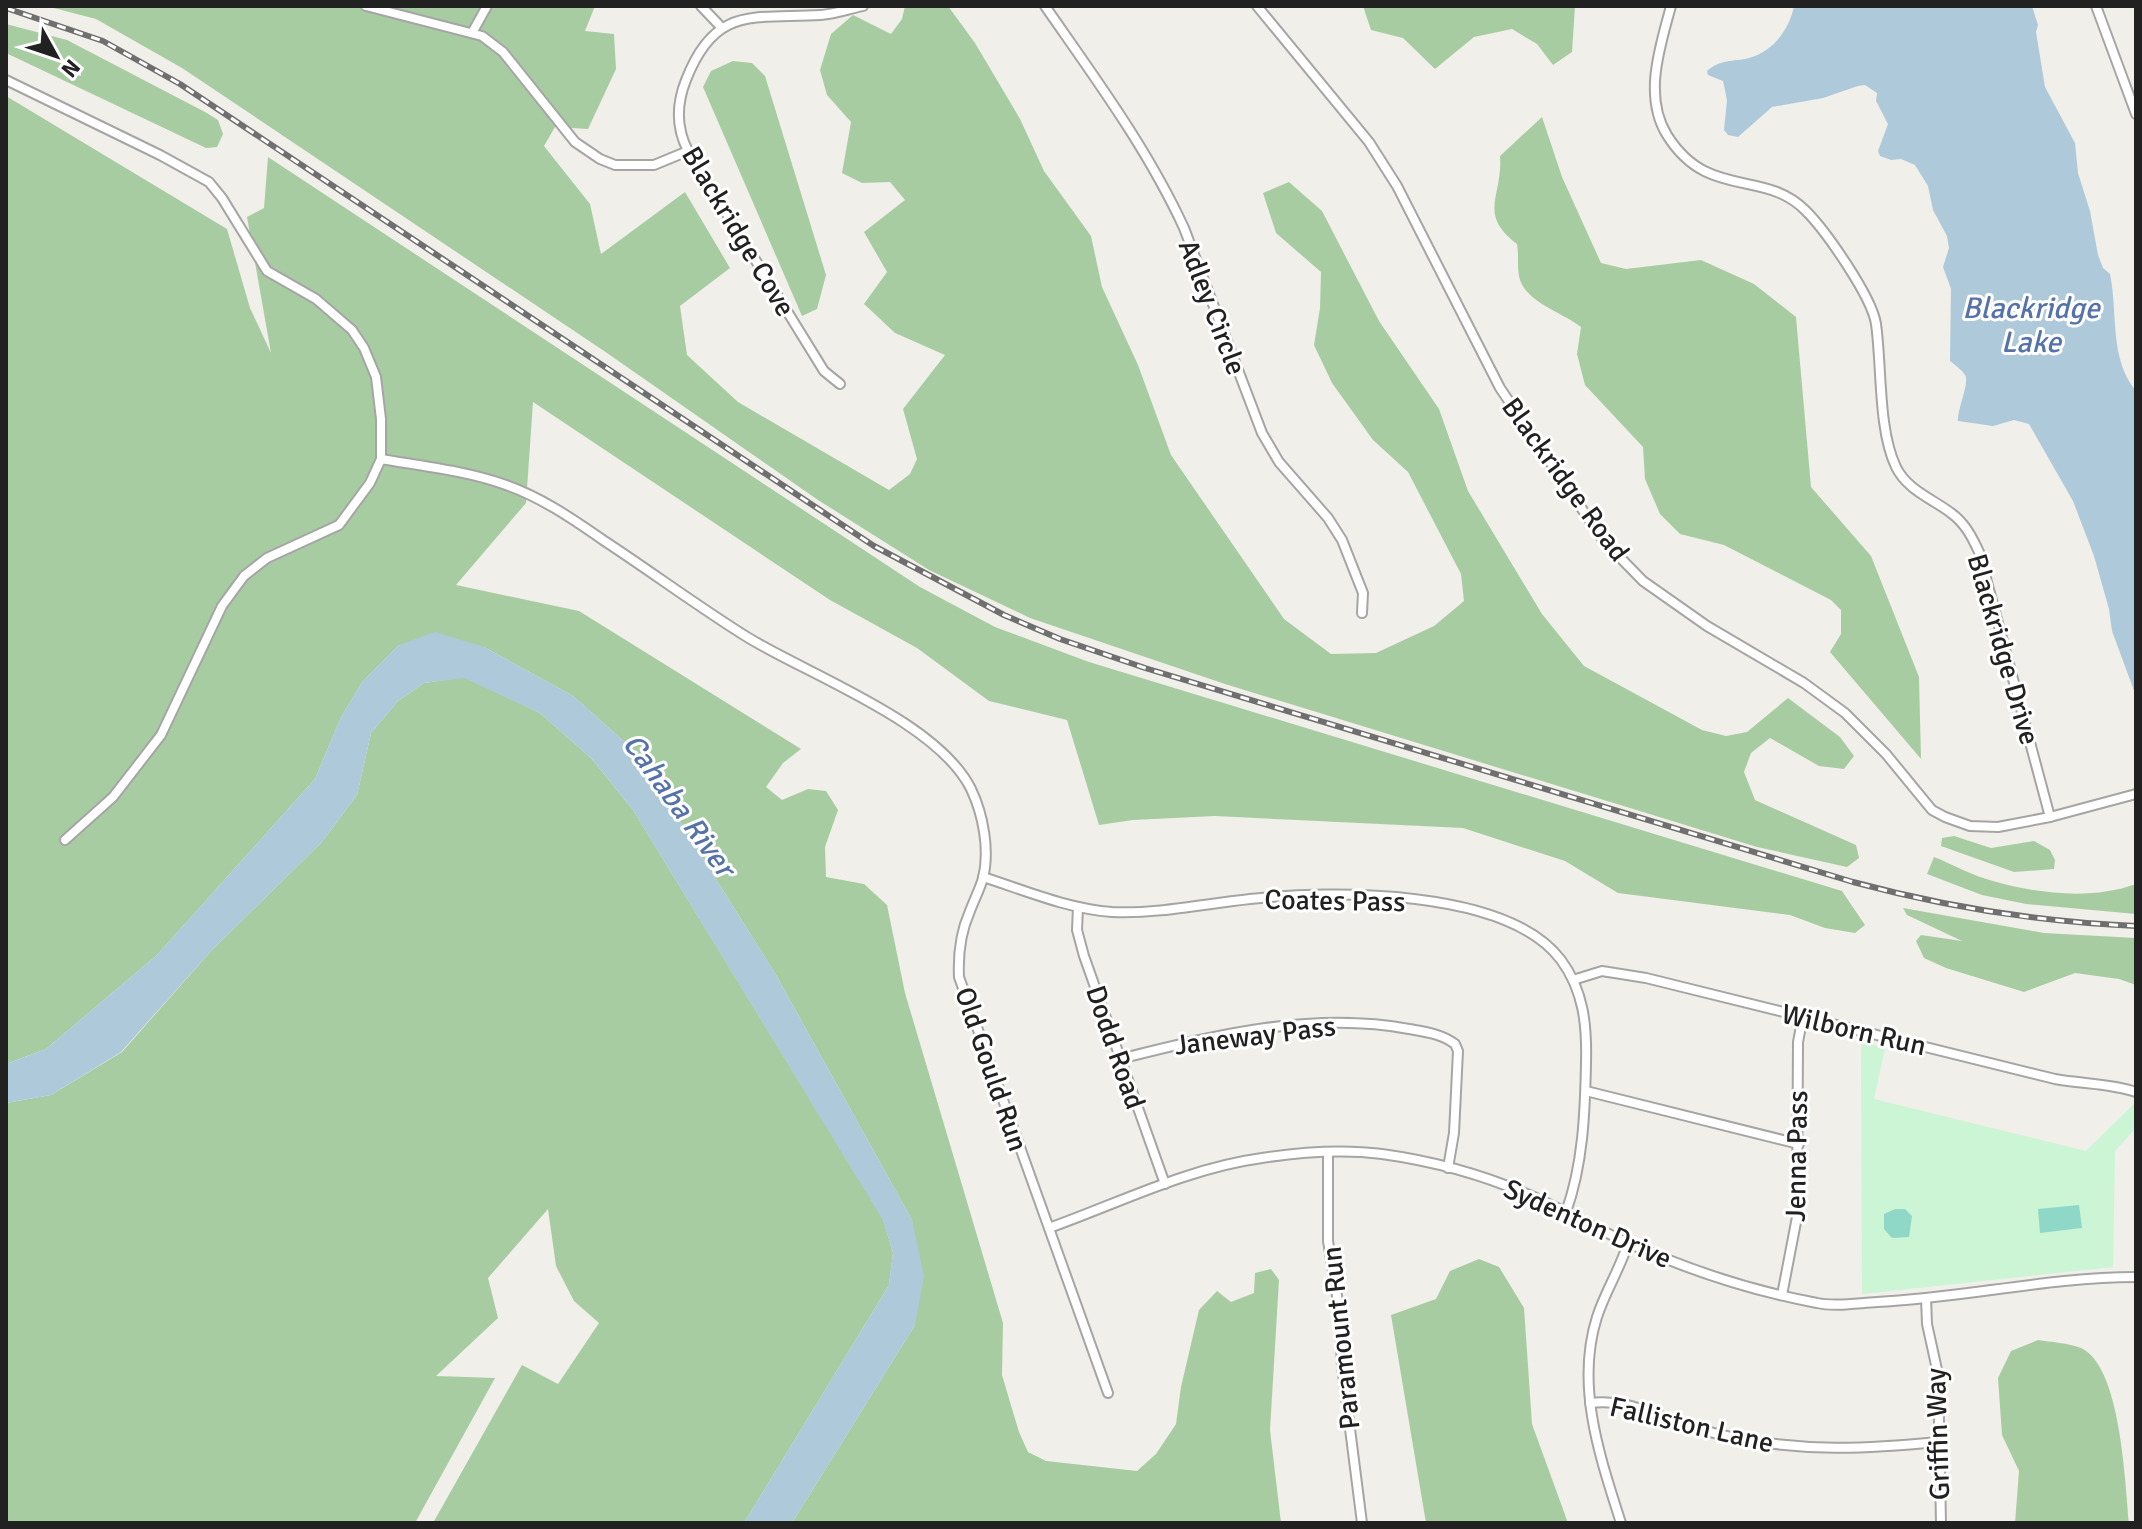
<svg xmlns="http://www.w3.org/2000/svg" width="2142" height="1529" viewBox="0 0 2142 1529" font-family="Signika,sans-serif">
  <style>
    .forest { fill: #a8cca2 }
    .park { fill: #cbf5d5 }
    .pitch { fill: #8fd8c7 }
    .water { fill: #aec9da }
    .lines { fill: none; stroke-linecap: round; stroke-linejoin: round }
    .minor-casing { stroke: #a5a5a5; stroke-width: 12 }
    .minor { stroke: #fff; stroke-width: 8 }
    .rail-casing { stroke: #6f6f6f; stroke-width: 6 }
    .rail { stroke: #fff; stroke-width: 3; stroke-dasharray: 9; stroke-linecap: butt }
    .labels { text-anchor: middle; stroke-width: 6; stroke-linejoin: round; paint-order: stroke }
    .street-label { font-size: 28px; fill: #212121; stroke: #fff }
    .water-label { font-size: 30px; font-style: italic; fill: #5572a9; stroke: #fff }
  </style>
  <rect width="100%" height="100%" fill="#f1efe9"/>
  <g class="forest">
    <path d="M46,6H595L585,31L614,34L616,69L588,129L555,127L544,146L590,204L601,254L685,192L730,268L680,306L687,355L738,402L889,490L910,474L917,459L903,409L945,355L895,333L864,304L887,272L864,232L905,200L890,182L862,183L842,173L851,122L827,95L820,70L831,34L853,15L891,34L902,19L905,6H948L975,43L1020,119L1044,171L1091,236L1102,287L1138,365L1171,455L1284,619L1331,654L1376,653L1434,626L1464,601L1461,574L1408,472L1373,440L1332,383L1314,345L1320,308L1321,272L1276,233L1263,193L1289,182L1322,211L1379,321L1439,409L1468,491L1542,614L1584,666L1702,730L1726,736L1747,732L1788,698L1840,737L1854,756L1844,769L1819,766L1770,738L1751,753L1744,772L1755,800L1856,845L1859,858L1847,867L1757,847L1225,684L1030,618L929,570L818,500L607,353L182,68L96,19Z"/>
    <path d="M1363,6H1575L1572,52L1553,65L1537,44L1512,29L1474,37L1435,69L1403,38L1371,30Z"/>
    <path d="M6,24L67,40L205,112L218,120L223,134L217,147L206,148L6,53Z"/>
    <path d="M733,61L752,63L765,76L826,275L817,309L802,316L703,87L711,71Z"/>
    <path d="M6,96L227,229L250,308L271,353L247,217L264,208L268,157L920,587L995,627L1089,662L1842,891L1865,925L1855,933L1825,928L1790,915L1618,893L1565,861L1463,828L1215,816L1133,820L1099,825L1067,720L989,701L917,648L830,600L533,402L526,503L456,585L579,611L801,749L783,763L766,787L782,800L808,789L826,791L838,810L825,847L826,877L864,884L887,905L905,993L1003,1323L1002,1375L1019,1432L1028,1452L1046,1461L1137,1471L1156,1454L1176,1424L1181,1387L1199,1310L1217,1291L1231,1302L1254,1293L1255,1273L1271,1269L1279,1280L1270,1430L1281,1523H792L915,1325L912,1220L776,975L637,753L573,696L484,647L399,645L363,681L341,717L315,779L157,955L46,1049L6,1064Z"/>
    <path d="M1542,117L1562,177L1601,263L1626,269L1701,260L1754,284L1796,317L1811,487L1871,556L1919,677L1921,759L1830,652L1841,634V610L1831,600L1724,545L1680,534L1660,514L1645,479L1643,447L1585,385L1577,354L1581,327C1562,312 1524,302 1519,276C1517,266 1519,254 1517,244C1477,213 1503,197 1500,156Z"/>
    <path d="M464,677L540,713L592,759L633,810L883,1219L893,1253L889,1285L744,1523H433L522,1365L558,1384L599,1323L574,1301L556,1266L548,1209L488,1278L498,1318L436,1376L495,1378L415,1523H6V1103L51,1095L122,1052L211,951L322,842L357,795L371,733L398,701L424,683Z"/>
    <path d="M1954,836L1991,848L2034,841L2050,850L2055,860L2054,869L2014,872L1941,846L1942,838Z"/>
    <path d="M1934,857C1954,865 1973,876 1993,881C2038,894 2092,900 2136,884V914L2026,904L1982,895L1927,874Z"/>
    <path d="M1903,908L2044,933L2136,938V985L2119,979L2075,973L2024,992L1946,968L1924,958L1916,941L1921,935L1962,941L1907,915Z"/>
    <path d="M1479,1259L1499,1267L1524,1308L1532,1424L1568,1523H1426L1391,1315L1436,1299L1450,1271Z"/>
    <path d="M2038,1340C2051,1342 2068,1343 2081,1348C2121,1366 2125,1483 2129,1523H2015L2019,1471L2002,1435L1998,1378L2011,1351Z"/>
  </g>
  <path class="park" d="M1861,1041L1885,1048L1874,1099L2086,1151L2136,1102V1128L2115,1151L2113,1267L1862,1294Z"/>
  <g class="pitch">
    <path d="M2079,1205L2082,1228L2040,1233L2038,1209Z"/>
    <path d="M1895,1209H1905L1912,1216L1909,1237L1892,1238L1884,1229V1214Z"/>
  </g>
  <g class="water">
    <path d="M1794,6H2032L2038,25L2036,32L2045,87L2075,143L2078,173L2090,211L2098,255L2103,268L2110,274C2118,312 2109,359 2136,391V696L2112,631L2109,609L2094,556L2073,501L2029,424L2014,420L1993,426L1958,421C1957,409 1970,383 1965,375C1962,370 1955,365 1950,361L1951,289L1943,267L1949,248L1947,236L1933,210L1928,186L1915,165L1901,159L1891,160L1880,156L1878,151L1888,124L1876,101L1877,93L1865,85L1858,86L1823,98L1772,107L1738,137L1728,135L1724,130L1727,100L1723,81L1708,75L1707,71C1720,59 1733,62 1749,58C1773,52 1790,28 1794,6Z"/>
    <path d="M435,632L484,647L573,696L637,753L776,975L912,1220L924,1276L915,1325L792,1523H744L889,1285L893,1253L883,1220L633,810L592,759L540,713L464,678L424,683L398,701L371,733L357,795L322,842L211,951L121,1052L51,1095L6,1103V1064L46,1049L157,955L315,779L341,717L363,681L399,645Z"/>
  </g>
  <g class="lines">
    <defs>
      <g id="minor">
        <path d="M366,6L482,36L503,52L575,142L600,159L615,165H654L688,151"/>
        <path d="M701,6L722,28"/>
        <path d="M1045,6C1095,78 1147,148 1184,228L1262,433L1279,462L1328,518L1342,540L1363,593L1362,613"/>
        <path d="M1257,6L1369,142L1397,186L1500,388L1603,540L1643,581L1707,626L1804,683L1845,713L1886,754L1932,810L1945,817L1970,826L1998,827L2050,817L2136,794"/>
        <path d="M1671,6C1660,47 1643,96 1667,135C1708,201 1764,168 1806,211C1826,231 1872,297 1876,324C1882,366 1878,430 1896,467C1907,490 1933,499 1951,513C1965,523 1972,537 1979,552L2050,817"/>
        <path d="M2096,6L2136,114"/>
        <path d="M472,33L487,6"/>
        <path d="M6,80L160,155L209,182L222,198L267,271L316,299L352,330L364,348L376,377L381,419V459"/>
        <path d="M840,384L824,371L688,151C676,128 676,105 686,80C715,5 753,19 821,15C835,14 849,9 863,6"/>
        <path d="M65,840L113,797L161,735L222,606L244,576L267,558L339,525L370,483L381,459C422,466 467,471 506,485C543,498 574,520 606,542C653,573 699,607 747,637C809,675 938,722 971,789C983,814 990,850 983,878C980,889 974,900 970,911C961,931 958,956 959,977L1108,1393"/>
        <path d="M983,877C1024,890 1068,909 1112,912C1158,914 1204,904 1250,899C1331,890 1507,888 1561,960C1584,991 1587,1026 1586,1063C1585,1113 1583,1165 1566,1212"/>
        <path d="M1078,907L1077,930L1084,956L1165,1184"/>
        <path d="M1573,980L1602,971L1646,978L2055,1079C2082,1084 2110,1083 2136,1092"/>
        <path d="M1120,1059C1213,1035 1314,1011 1409,1029C1426,1032 1442,1034 1455,1044L1458,1051L1454,1133L1448,1168"/>
        <path d="M1586,1091L1799,1144"/>
        <path d="M1328,1153V1241L1339,1308L1342,1366L1362,1523"/>
        <path d="M1049,1228C1119,1203 1188,1168 1262,1158C1301,1152 1343,1149 1382,1154C1433,1161 1487,1176 1534,1197C1565,1211 1595,1228 1626,1242C1686,1269 1752,1291 1817,1303C1835,1307 1858,1303 1877,1302C1964,1298 2049,1277 2136,1277"/>
        <path d="M1782,1295L1797,1217L1798,1042L1803,1016"/>
        <path d="M1926,1298L1927,1324L1938,1374L1941,1523"/>
        <path d="M1590,1403C1621,1399 1643,1410 1672,1420C1691,1427 1711,1433 1731,1437C1805,1452 1865,1449 1939,1442"/>
        <path d="M1621,1523C1600,1457 1575,1386 1597,1317C1605,1292 1620,1269 1628,1243"/>
      </g>
    </defs>
    <use href="#minor" class="minor-casing"/>
    <use href="#minor" class="minor"/>
    <defs>
      <path id="rail" d="M6,8L103,41L180,84L874,546L1004,615L1060,639L1145,668L1853,882C1946,907 2039,922 2136,926"/>
    </defs>
    <use href="#rail" class="rail-casing"/>
    <use href="#rail" class="rail"/>
  </g>
  <g class="labels">
    <g class="street-label">
      <text transform="translate(739 231) rotate(59)" y="10">Blackridge Cove</text>
      <text transform="translate(1213 307) rotate(69)" y="10">Adley Circle</text>
      <text transform="translate(1566 479) rotate(54)" y="10">Blackridge Road</text>
      <text transform="translate(2004 649) rotate(74)" y="10">Blackridge Drive</text>
      <text transform="translate(1335 900) rotate(1)" y="10">Coates Pass</text>
      <text transform="translate(1854 1029) rotate(13)" y="10">Wilborn Run</text>
      <text transform="translate(1255 1035) rotate(-7)" y="10">Janeway Pass</text>
      <text transform="translate(1116 1047) rotate(71)" y="10">Dodd Road</text>
      <text transform="translate(992 1069) rotate(71)" y="10">Old Gould Run</text>
      <text transform="translate(1796 1156) rotate(-89)" y="10">Jenna Pass</text>
      <text transform="translate(1588 1223) rotate(24)" y="10">Sydenton Drive</text>
      <text transform="translate(1340 1338) rotate(-96)" y="10">Paramount Run</text>
      <text transform="translate(1692 1424) rotate(13)" y="10">Falliston Lane</text>
      <text transform="translate(1937 1434) rotate(-92)" y="10">Griffin Way</text>
    </g>
    <g class="water-label">
      <text x="2031" y="318">Blackridge<tspan x="2031" dy="34">Lake</tspan></text>
      <text transform="translate(679 805) rotate(54)" y="10">Cahaba River</text>
    </g>
  </g>
  <rect width="2142" height="1529" fill="none" stroke="#212121" stroke-width="16"/>
  <g transform="translate(56 56) rotate(130)" stroke="#ffffff" stroke-width="6" paint-order="stroke">
  <path d="M0-6L14 30L0 20L-14 30Z" fill="#212121"/>
  <text y="-12" font-size="22" font-weight="bold" text-anchor="middle" fill="#212121">N</text>
  </g>
</svg>
